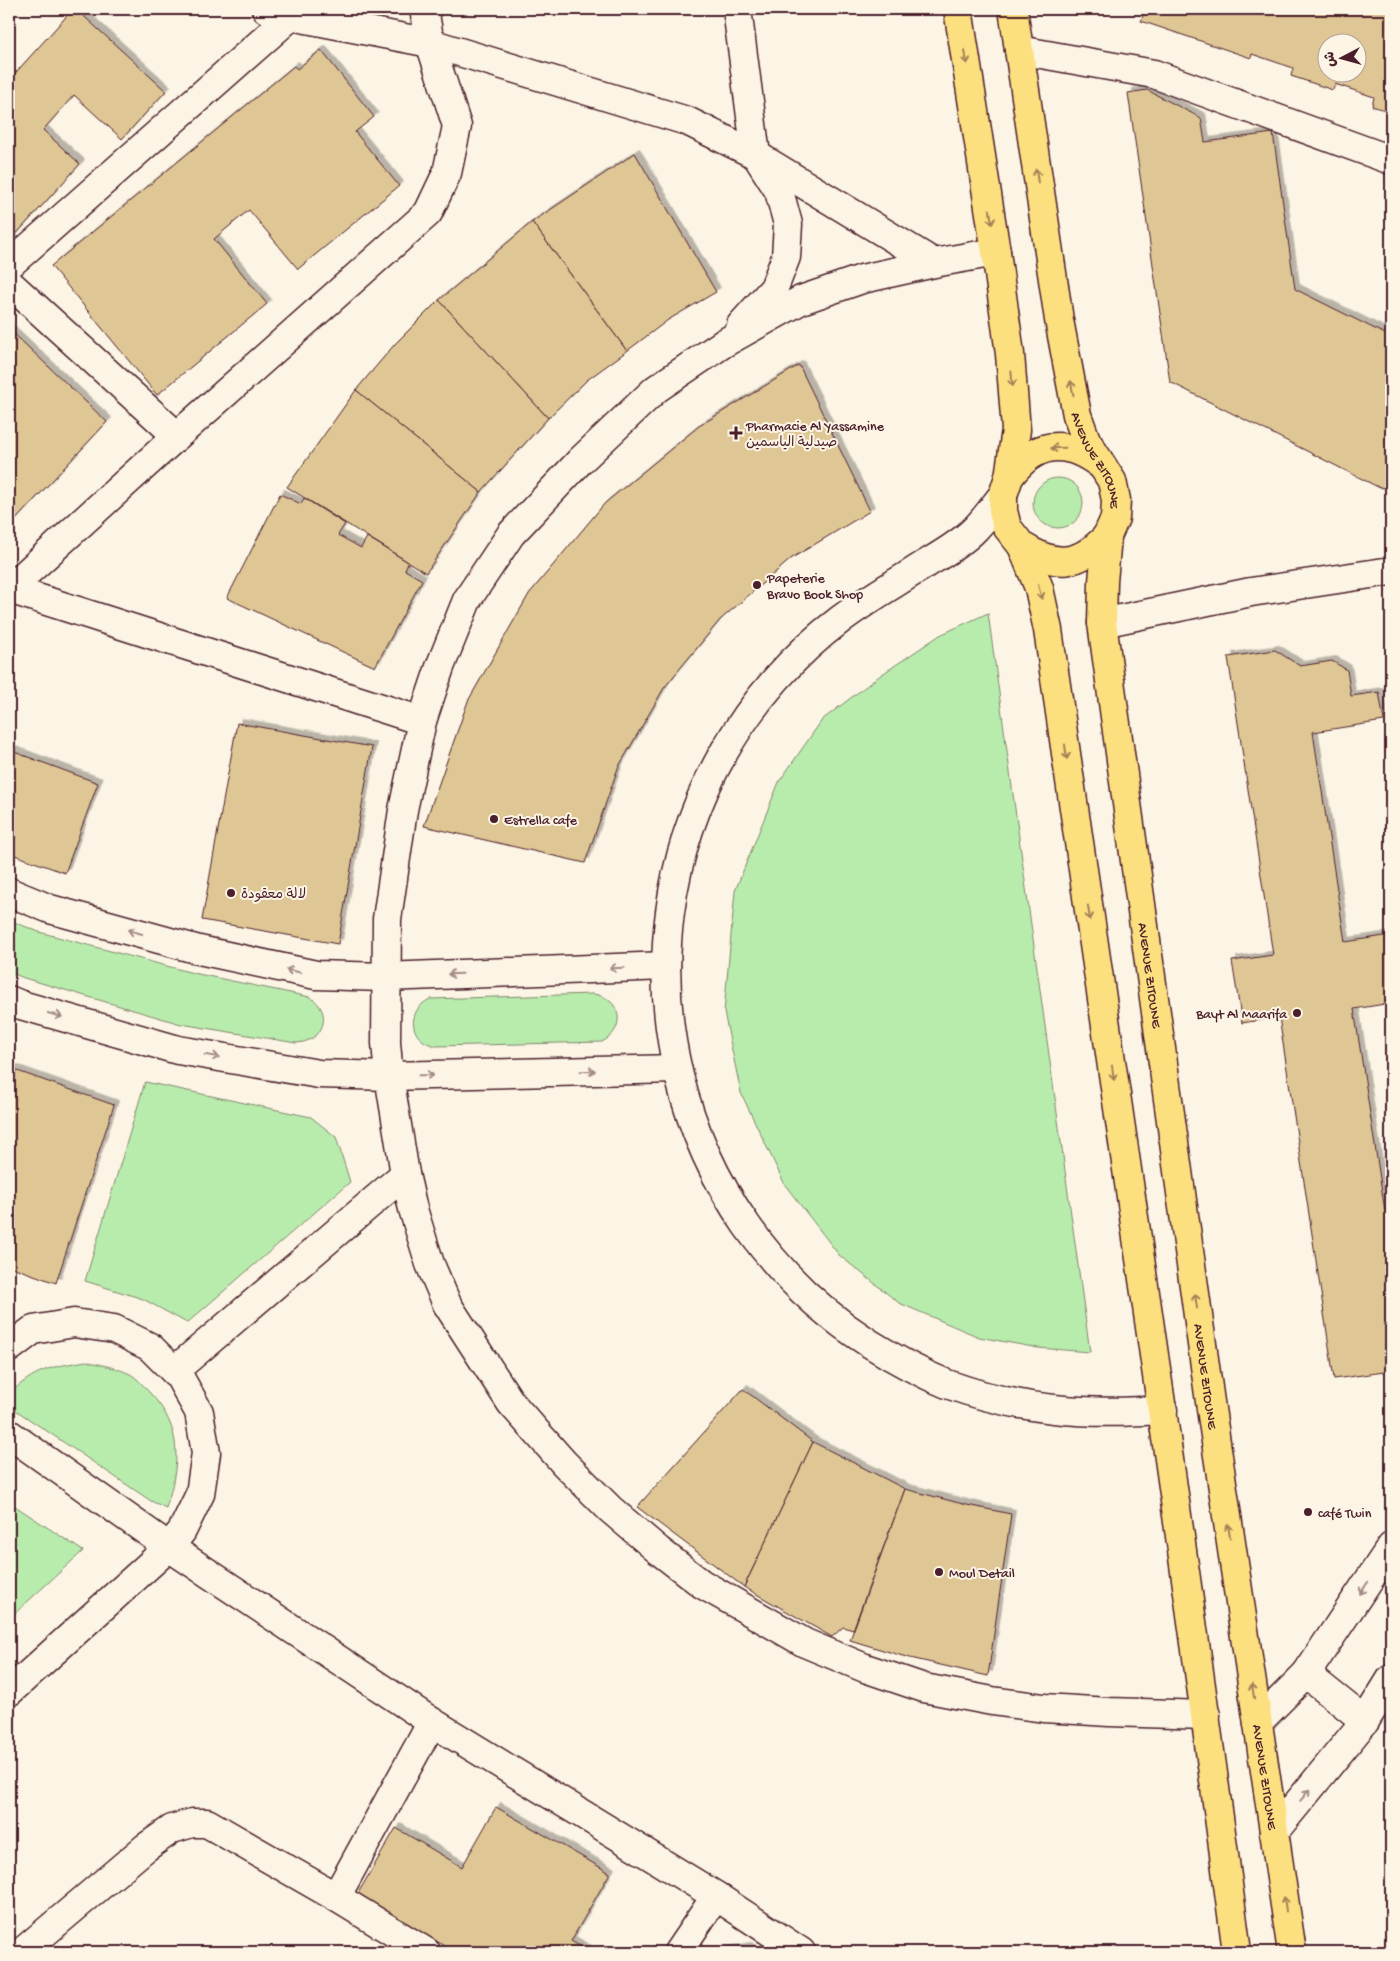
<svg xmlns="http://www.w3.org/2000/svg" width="1400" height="1961" viewBox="0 0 1400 1961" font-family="'Gochi Hand','Playpen Sans Arabic',sans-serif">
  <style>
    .built { fill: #f3e7cd }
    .green { fill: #b8ecad; stroke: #81866c }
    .building { fill: #dfc695; stroke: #4a1f2b; fill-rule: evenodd; filter: url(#shadow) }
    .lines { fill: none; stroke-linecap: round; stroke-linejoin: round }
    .minor-casing { stroke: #4a1f2b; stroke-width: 31 }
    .major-casing { stroke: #4a1f2b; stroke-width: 31 }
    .minor { stroke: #fcf5e5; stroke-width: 28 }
    .major { stroke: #fce080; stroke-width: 28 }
    .oneway { stroke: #a38056 }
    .oneway2 { stroke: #a38a88 }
    .poi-dot { fill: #4a1f2b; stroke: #fcf5e5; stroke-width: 2 }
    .labels { text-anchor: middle; stroke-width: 4; stroke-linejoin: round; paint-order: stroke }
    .poi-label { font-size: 14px; fill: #4a1f2b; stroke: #fcf5e5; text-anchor: start }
    .street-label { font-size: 14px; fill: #4a1f2b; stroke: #fcf5e5 }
  </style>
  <defs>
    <filter id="shadow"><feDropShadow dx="4.5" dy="-4.5" stdDeviation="0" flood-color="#0004"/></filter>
  </defs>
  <rect width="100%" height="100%" fill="#fcf5e5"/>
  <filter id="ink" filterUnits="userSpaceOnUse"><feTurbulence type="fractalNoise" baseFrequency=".02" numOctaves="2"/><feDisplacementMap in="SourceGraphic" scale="10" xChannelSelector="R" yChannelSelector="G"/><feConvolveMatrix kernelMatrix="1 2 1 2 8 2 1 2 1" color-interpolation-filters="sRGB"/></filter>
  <g filter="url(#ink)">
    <path class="built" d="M1391,1818V1869L1384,1852Z"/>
    <g class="green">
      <circle cx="1058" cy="503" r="25"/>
      <path d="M988,613L1090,1352L1038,1348L979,1337L899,1303L839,1255L785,1185L741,1093L724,1012L735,891L779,782L822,720L878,677L940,635Z"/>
      <path d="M9,920L39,932L193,973L310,997C334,1012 324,1042 296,1043L181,1024L24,978L9,972Z"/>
      <path d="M593,994C621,997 628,1029 602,1042L437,1046C409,1042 405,1011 430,999Z"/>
      <path d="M145,1082L311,1117L336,1137L350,1182L187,1323L143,1299L85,1281Z"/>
      <path d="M86,1361C101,1365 116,1367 130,1374C138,1378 144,1387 150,1393C183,1428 180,1464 166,1508L151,1501L17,1411L9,1403V1394C36,1369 50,1367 86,1361Z"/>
      <path d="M9,1502L83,1551L14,1614L9,1608Z"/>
    </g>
    <g class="building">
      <path d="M73,9H76L166,91L122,139L74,95L43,130L80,164L9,242V80Z"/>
      <path d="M1134,9H1391V112L1372,106L1374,97L1335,84L1333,90L1291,76L1293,68L1252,54L1251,58L1141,21L1144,13ZM1328,42H1358V72H1328Z"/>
      <path d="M321,50L374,117L355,132L399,186L298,269L249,210L214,239L267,304L157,395L51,266L294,66L297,69Z"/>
      <path d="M1147,90L1201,118L1205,142L1273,133L1295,289L1391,337V499L1390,487L1380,488L1170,382L1128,93Z"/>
      <path d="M635,153L716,292L668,320L627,351L532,222Z"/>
      <path d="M532,222L627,351L587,380L548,418L439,300Z"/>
      <path d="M439,300L548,418L481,492L356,390L395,344Z"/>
      <path d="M9,329L107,422L9,527Z"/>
      <path d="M799,365L870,511L792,558L720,620L664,688L618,768L585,863L424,826L468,701L529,594L605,503L699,426Z"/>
      <path d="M356,390L481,492L426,573L287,487Z"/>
      <path d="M280,494L301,504L304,498L345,524L338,535L361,548L367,537L408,562L405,570L422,580L375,667L227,598Z"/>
      <path d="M1275,650L1300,666L1332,661L1347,670L1351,696L1379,692L1384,721L1313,732L1345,942L1391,935V1003L1354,1009L1385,1211L1391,1210V1371L1334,1379L1279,1017L1242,1023L1232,961L1273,955L1228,657Z"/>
      <path d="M237,723L372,747L338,944L202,920Z"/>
      <path d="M9,750L98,783L65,873L9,853Z"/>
      <path d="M9,1068L114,1105L56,1283L9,1266Z"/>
      <path d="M743,1389L813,1442L744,1587L637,1507Z"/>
      <path d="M813,1442L905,1489L853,1630L843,1627L832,1637L744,1587Z"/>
      <path d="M905,1489L967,1505L1011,1514L988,1676L906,1657L850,1640Z"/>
      <path d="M496,1807L610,1873L571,1941L590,1952H455L357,1895L396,1828L462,1867Z"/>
      <path d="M747,1947L754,1952H717Z"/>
    </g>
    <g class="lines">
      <defs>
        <g id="minor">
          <path d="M266,9L291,16L430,43L687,121L756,155L934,263"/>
          <path d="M737,9L756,155L779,191L788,224L786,257L774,288L741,325"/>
          <path d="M1019,50L1154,74L1391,160"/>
          <path d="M996,252L934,263L862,279L801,300L724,343L656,389L581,460L511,534L467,600L440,667L422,721L403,810L387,919L386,1043L389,1076L405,1174L413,1209L430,1264L447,1304L511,1403L564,1463L610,1509L658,1550L702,1584L805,1643L865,1668L924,1688L992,1701L1044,1708L1109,1712L1206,1715"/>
          <path d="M9,265L291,16"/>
          <path d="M9,283L177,436"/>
          <path d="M1003,495C993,507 984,521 972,532C955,548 935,558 916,570C891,586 865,601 841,619C794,654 753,701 724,752C608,954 672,1217 869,1343C893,1358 920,1373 947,1384C1022,1411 1085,1415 1163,1410"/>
          <path d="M9,589L177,436L428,213L447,173L457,126L430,43L424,9"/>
          <path d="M9,589L422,721"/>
          <path d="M1102,623L1251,592L1391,571"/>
          <path d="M9,892L50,909L199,950L316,975L385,977L666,966"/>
          <path d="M9,1000L21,1005L178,1050L319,1074L389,1076L677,1069"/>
          <path d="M9,1348L33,1330L74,1323L114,1329L150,1347L179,1376L199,1412L206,1453L200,1494L182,1531L169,1547L9,1692"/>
          <path d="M174,1371L405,1174"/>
          <path d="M9,1434L169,1547L432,1722L716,1896L801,1952"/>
          <path d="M1306,1674L1365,1721"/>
          <path d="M1258,1722L1306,1674L1391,1547"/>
          <path d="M1274,1832L1365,1721L1391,1679"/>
          <path d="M336,1897L432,1722"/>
          <path d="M22,1952L145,1848L172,1829L192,1823H207L336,1897L426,1952"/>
          <path d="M678,1952L716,1896"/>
        </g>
        <g id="major">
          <path d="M958,9L996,252L1010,354L1016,430L1009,477L1003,495V511L1007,527L1022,546L1039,588L1048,630C1112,1071 1179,1511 1237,1952"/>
          <path id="s1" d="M1013,9L1059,320L1077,415L1086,440L1112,481L1116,500L1115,518L1107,536L1103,582L1102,623L1210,1402L1292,1952"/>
          <path d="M1009,477C1035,442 1065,437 1101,465"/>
          <path d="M1022,546C1056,568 1079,566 1107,536"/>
        </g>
      </defs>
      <use href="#minor" class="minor-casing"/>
      <use href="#major" class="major-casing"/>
      <use href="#minor" class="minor"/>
      <use href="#major" class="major"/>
    </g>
    <defs><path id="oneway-shaft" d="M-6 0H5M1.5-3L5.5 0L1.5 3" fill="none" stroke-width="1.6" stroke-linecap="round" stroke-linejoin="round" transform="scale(1.25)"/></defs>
    <g class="oneway">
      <use href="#oneway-shaft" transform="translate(966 57) rotate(81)"/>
      <use href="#oneway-shaft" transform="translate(1037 176) rotate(-98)"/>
      <use href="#oneway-shaft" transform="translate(991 217) rotate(81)"/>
      <use href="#oneway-shaft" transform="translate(1012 379) rotate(85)"/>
      <use href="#oneway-shaft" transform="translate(1072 388) rotate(-101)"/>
      <use href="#oneway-shaft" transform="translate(1058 448) rotate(178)"/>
      <use href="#oneway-shaft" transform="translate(1040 592) rotate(75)"/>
      <use href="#oneway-shaft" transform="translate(1066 752) rotate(82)"/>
      <use href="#oneway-shaft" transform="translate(1089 913) rotate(82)"/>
      <use href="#oneway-shaft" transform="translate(1113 1073) rotate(82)"/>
      <use href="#oneway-shaft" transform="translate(1196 1301) rotate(-98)"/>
      <use href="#oneway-shaft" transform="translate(1229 1531) rotate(-98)"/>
      <use href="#oneway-shaft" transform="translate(1253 1691) rotate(-99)"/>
      <use href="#oneway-shaft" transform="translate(1285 1904) rotate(-98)"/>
    </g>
    <g class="oneway2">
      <use href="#oneway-shaft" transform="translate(135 932) rotate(-164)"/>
      <use href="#oneway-shaft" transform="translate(617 968) rotate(178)"/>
      <use href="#oneway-shaft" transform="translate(293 971) rotate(-168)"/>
      <use href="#oneway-shaft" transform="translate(455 974) rotate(178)"/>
      <use href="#oneway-shaft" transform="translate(55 1015) rotate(16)"/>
      <use href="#oneway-shaft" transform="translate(212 1056) rotate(10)"/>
      <use href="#oneway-shaft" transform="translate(588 1071) rotate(-1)"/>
      <use href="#oneway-shaft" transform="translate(426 1075) rotate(-1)"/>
      <use href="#oneway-shaft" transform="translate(1364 1588) rotate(124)"/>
      <use href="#oneway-shaft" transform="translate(1305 1795) rotate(-51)"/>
    </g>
  </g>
  <g class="poi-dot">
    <path d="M733.5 425.5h5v5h5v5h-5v5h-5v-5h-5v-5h5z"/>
    <circle cx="757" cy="585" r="5"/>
    <circle cx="494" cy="819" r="5"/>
    <circle cx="231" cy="893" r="5"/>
    <circle cx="1297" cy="1013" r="5"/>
    <circle cx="1308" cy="1512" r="5"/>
    <circle cx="939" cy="1572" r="5"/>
  </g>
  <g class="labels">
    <g class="poi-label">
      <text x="746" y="430">Pharmacie Al Yassamine<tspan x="746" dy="16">صيدلية الياسمين</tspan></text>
      <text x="767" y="582">Papeterie<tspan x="767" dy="16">Bravo Book Shop</tspan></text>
      <text x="504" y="824">Estrella cafe</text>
      <text x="241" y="898">لالة معقودة</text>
      <text x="1287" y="1018" text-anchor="end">Bayt Al Maarifa</text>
      <text x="1318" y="1517">café Twin</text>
      <text x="949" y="1577">Moul Detail</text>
    </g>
    <g class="street-label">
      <text dy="5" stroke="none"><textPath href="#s1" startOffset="461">AVENUE ZITOUNE</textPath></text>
      <text dy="5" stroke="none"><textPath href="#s1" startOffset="986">AVENUE ZITOUNE</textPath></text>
      <text dy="5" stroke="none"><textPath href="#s1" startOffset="1391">AVENUE ZITOUNE</textPath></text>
      <text dy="5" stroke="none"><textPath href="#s1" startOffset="1796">AVENUE ZITOUNE</textPath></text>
    </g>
  </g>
  <rect width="1400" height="1961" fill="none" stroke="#fcf5e5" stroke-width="30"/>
  <rect x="15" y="15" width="1370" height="1931" fill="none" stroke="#4a1f2b" stroke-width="2" filter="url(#ink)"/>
  <g transform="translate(1342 58) rotate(264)"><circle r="24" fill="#fcf5e5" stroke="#b59f9b"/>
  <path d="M0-4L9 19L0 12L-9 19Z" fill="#4a1f2b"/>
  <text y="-8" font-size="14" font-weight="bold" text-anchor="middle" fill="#4a1f2b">ش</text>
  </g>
</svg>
